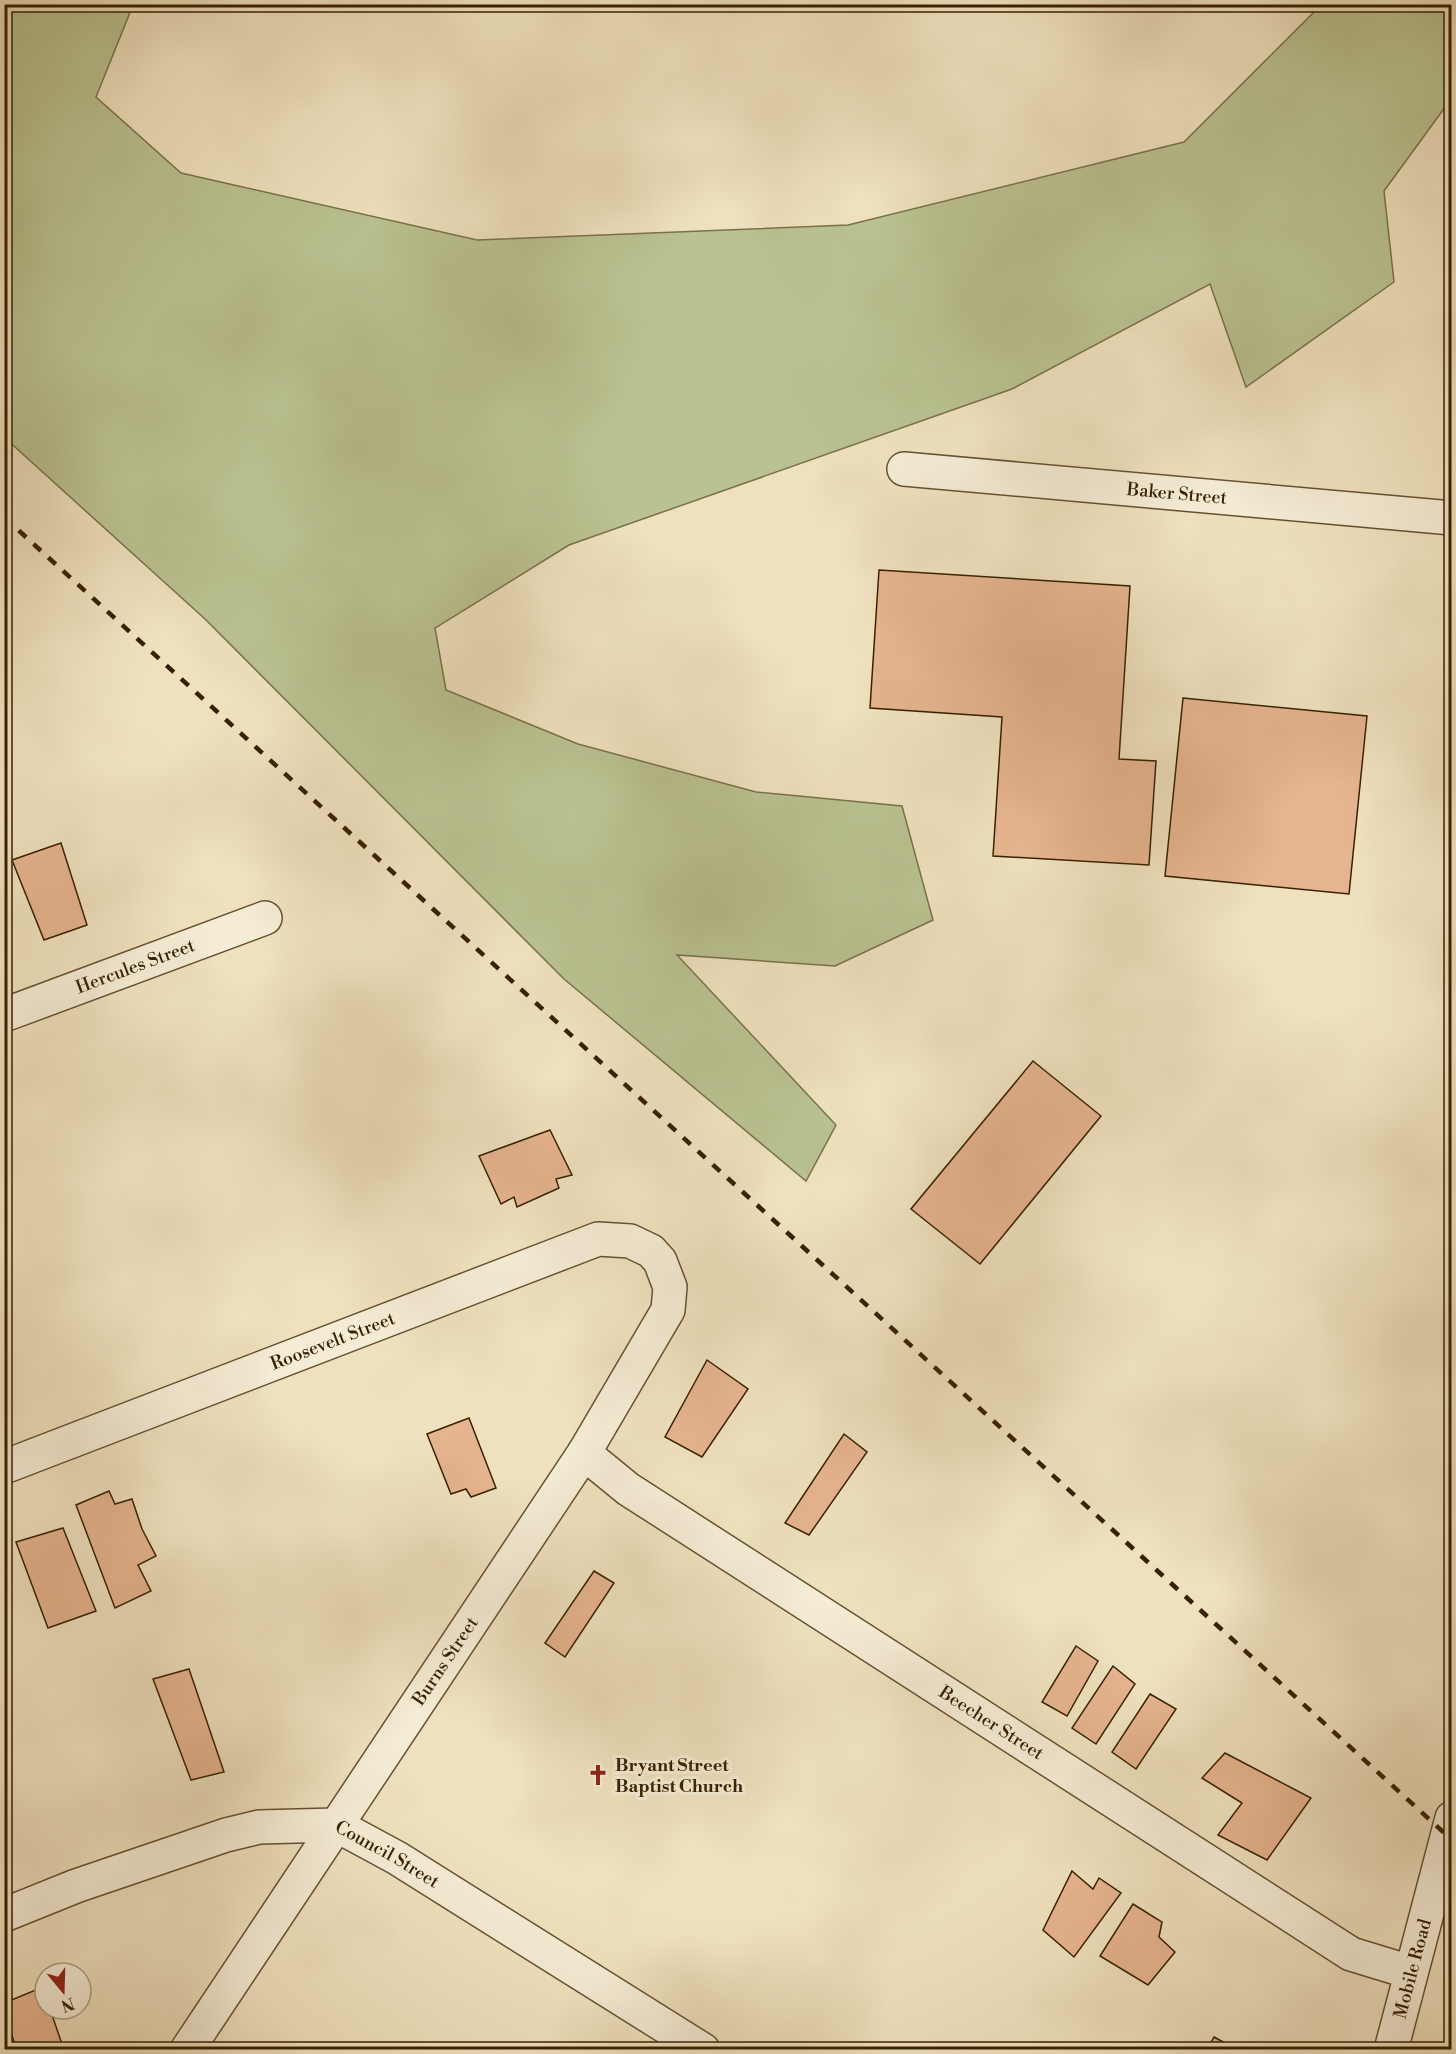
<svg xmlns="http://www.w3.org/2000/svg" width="1456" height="2054" viewBox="0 0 1456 2054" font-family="'Libre Bodoni',serif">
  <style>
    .green { fill: #bac291; stroke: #797248; stroke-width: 1.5 }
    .building { fill: #e6b48f; stroke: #382100; stroke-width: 1.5 }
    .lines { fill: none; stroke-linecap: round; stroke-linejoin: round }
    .minor-casing { stroke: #665130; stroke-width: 36 }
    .tertiary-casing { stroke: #665130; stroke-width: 36 }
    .minor { stroke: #f5ecd5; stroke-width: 33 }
    .tertiary { stroke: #f5ecd5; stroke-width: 33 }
    .rail { stroke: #382100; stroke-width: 4.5; stroke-dasharray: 10 10; stroke-linecap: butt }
    .labels { text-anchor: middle; stroke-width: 6; stroke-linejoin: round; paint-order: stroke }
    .street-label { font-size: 18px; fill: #382100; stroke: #f5ecd5 }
    .poi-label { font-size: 18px; font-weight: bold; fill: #382100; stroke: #f5ecd5; text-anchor: start }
  </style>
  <rect width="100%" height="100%" fill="#efe1be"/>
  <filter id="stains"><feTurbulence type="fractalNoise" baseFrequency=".00333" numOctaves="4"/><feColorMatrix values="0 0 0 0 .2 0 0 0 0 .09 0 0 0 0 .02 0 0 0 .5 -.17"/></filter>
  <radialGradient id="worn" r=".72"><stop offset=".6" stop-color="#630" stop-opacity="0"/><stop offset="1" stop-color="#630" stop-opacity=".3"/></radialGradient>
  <path class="green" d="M5,4L133,5L96,97L181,173L477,240L848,225L1184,142L1321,5H1451V99L1384,191L1394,282L1246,387L1210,284L1012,389L569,545L435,628L446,690L578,744L756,792L902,806L933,920L835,966L677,955L836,1125L806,1181L564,979L205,619L5,438Z"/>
  <g class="building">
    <path d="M879,570L1130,586L1119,759L1156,761L1149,865L993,856L1002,717L870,708Z"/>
    <path d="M1183,698L1367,716L1349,894L1165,876Z"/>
    <path d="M61,843L87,925L44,940L12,860Z"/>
    <path d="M1033,1061L1101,1116L980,1264L911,1209Z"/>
    <path d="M550,1130L572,1175L556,1179L559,1188L517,1207L514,1197L501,1204L479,1156Z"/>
    <path d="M707,1360L748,1389L702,1457L665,1437Z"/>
    <path d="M469,1418L496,1488L471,1497L466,1489L451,1494L427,1434Z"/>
    <path d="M844,1434L867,1452L809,1535L785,1523Z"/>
    <path d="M109,1491L115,1504L132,1499L142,1529L156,1556L138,1565L151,1591L115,1608L76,1505Z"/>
    <path d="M63,1528L96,1611L48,1628L16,1542Z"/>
    <path d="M594,1571L614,1583L565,1657L545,1643Z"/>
    <path d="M1076,1646L1098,1661L1067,1716L1042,1702Z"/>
    <path d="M1113,1666L1135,1684L1096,1744L1072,1728Z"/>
    <path d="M189,1669L224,1772L191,1780L153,1679Z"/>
    <path d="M1150,1694L1176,1709L1136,1769L1112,1752Z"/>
    <path d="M1225,1753L1311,1798L1267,1860L1218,1835L1242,1803L1202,1778Z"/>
    <path d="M1072,1871L1093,1889L1099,1878L1121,1893L1074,1957L1043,1930Z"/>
    <path d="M1133,1904L1162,1922L1159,1937L1175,1952L1148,1985L1100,1956Z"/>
    <path d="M43,1987L45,2009H50L64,2050H17L4,2013V2003Z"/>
    <path d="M1214,2037L1238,2050H1207Z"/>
  </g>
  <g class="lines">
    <defs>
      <g id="minor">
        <path id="s1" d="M904,469L1452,518"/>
        <path id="s2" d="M4,1015L265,918"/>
        <path id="s3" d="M584,1453L628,1489L1351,1954L1410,1972"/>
        <path id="s4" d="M4,1467L598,1239L630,1241L651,1251L660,1261L670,1287L668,1310L584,1453L187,2050"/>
        <path id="s5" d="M4,1915L76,1886L226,1835L259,1827L336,1825L397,1858L703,2050"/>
      </g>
      <g id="tertiary">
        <path id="s6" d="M1391,2050L1452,1818"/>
      </g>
    </defs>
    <use href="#minor" class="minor-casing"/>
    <use href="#tertiary" class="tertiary-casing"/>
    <use href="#minor" class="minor"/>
    <use href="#tertiary" class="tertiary"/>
    <path class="rail" d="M4,517L1452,1840"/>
  </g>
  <defs>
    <symbol id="church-bare" viewBox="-9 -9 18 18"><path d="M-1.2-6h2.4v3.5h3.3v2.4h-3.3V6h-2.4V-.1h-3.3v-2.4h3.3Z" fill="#8f2418" stroke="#f5ecd5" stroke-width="2.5" paint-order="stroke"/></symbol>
  </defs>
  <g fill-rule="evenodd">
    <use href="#church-bare" x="583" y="1760" width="30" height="30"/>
  </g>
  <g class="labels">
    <g class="street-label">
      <text dy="6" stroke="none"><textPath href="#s1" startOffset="274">Baker Street</textPath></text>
      <text dy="6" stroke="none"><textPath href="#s2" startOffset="140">Hercules Street</textPath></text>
      <text dy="6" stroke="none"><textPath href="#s4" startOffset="352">Roosevelt Street</textPath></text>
      <text transform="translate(445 1661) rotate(-56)" y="6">Burns Street</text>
      <text dy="6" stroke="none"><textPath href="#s3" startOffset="489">Beecher Street</textPath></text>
      <text dy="6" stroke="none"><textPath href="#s5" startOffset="406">Council Street</textPath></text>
      <text dy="6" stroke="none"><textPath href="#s6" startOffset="84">Mobile Road</textPath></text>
    </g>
    <g class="poi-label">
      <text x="615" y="1771">Bryant Street<tspan x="615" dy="21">Baptist Church</tspan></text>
    </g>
  </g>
  <rect width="1456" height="2054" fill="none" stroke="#efe1be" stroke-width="24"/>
  <rect x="6" y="6" width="1444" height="2042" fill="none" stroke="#382100" stroke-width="3"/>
  <rect x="12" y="12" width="1432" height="2030" fill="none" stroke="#382100" stroke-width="1.5"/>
  <g transform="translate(63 1991) rotate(161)"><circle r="28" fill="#f5ecd5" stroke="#a99b80" stroke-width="1.5"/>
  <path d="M0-4.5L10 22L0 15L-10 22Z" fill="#8f2418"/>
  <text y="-9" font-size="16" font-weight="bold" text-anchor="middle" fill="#382100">N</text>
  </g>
  <rect width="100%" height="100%" filter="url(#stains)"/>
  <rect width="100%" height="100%" fill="url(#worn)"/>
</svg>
